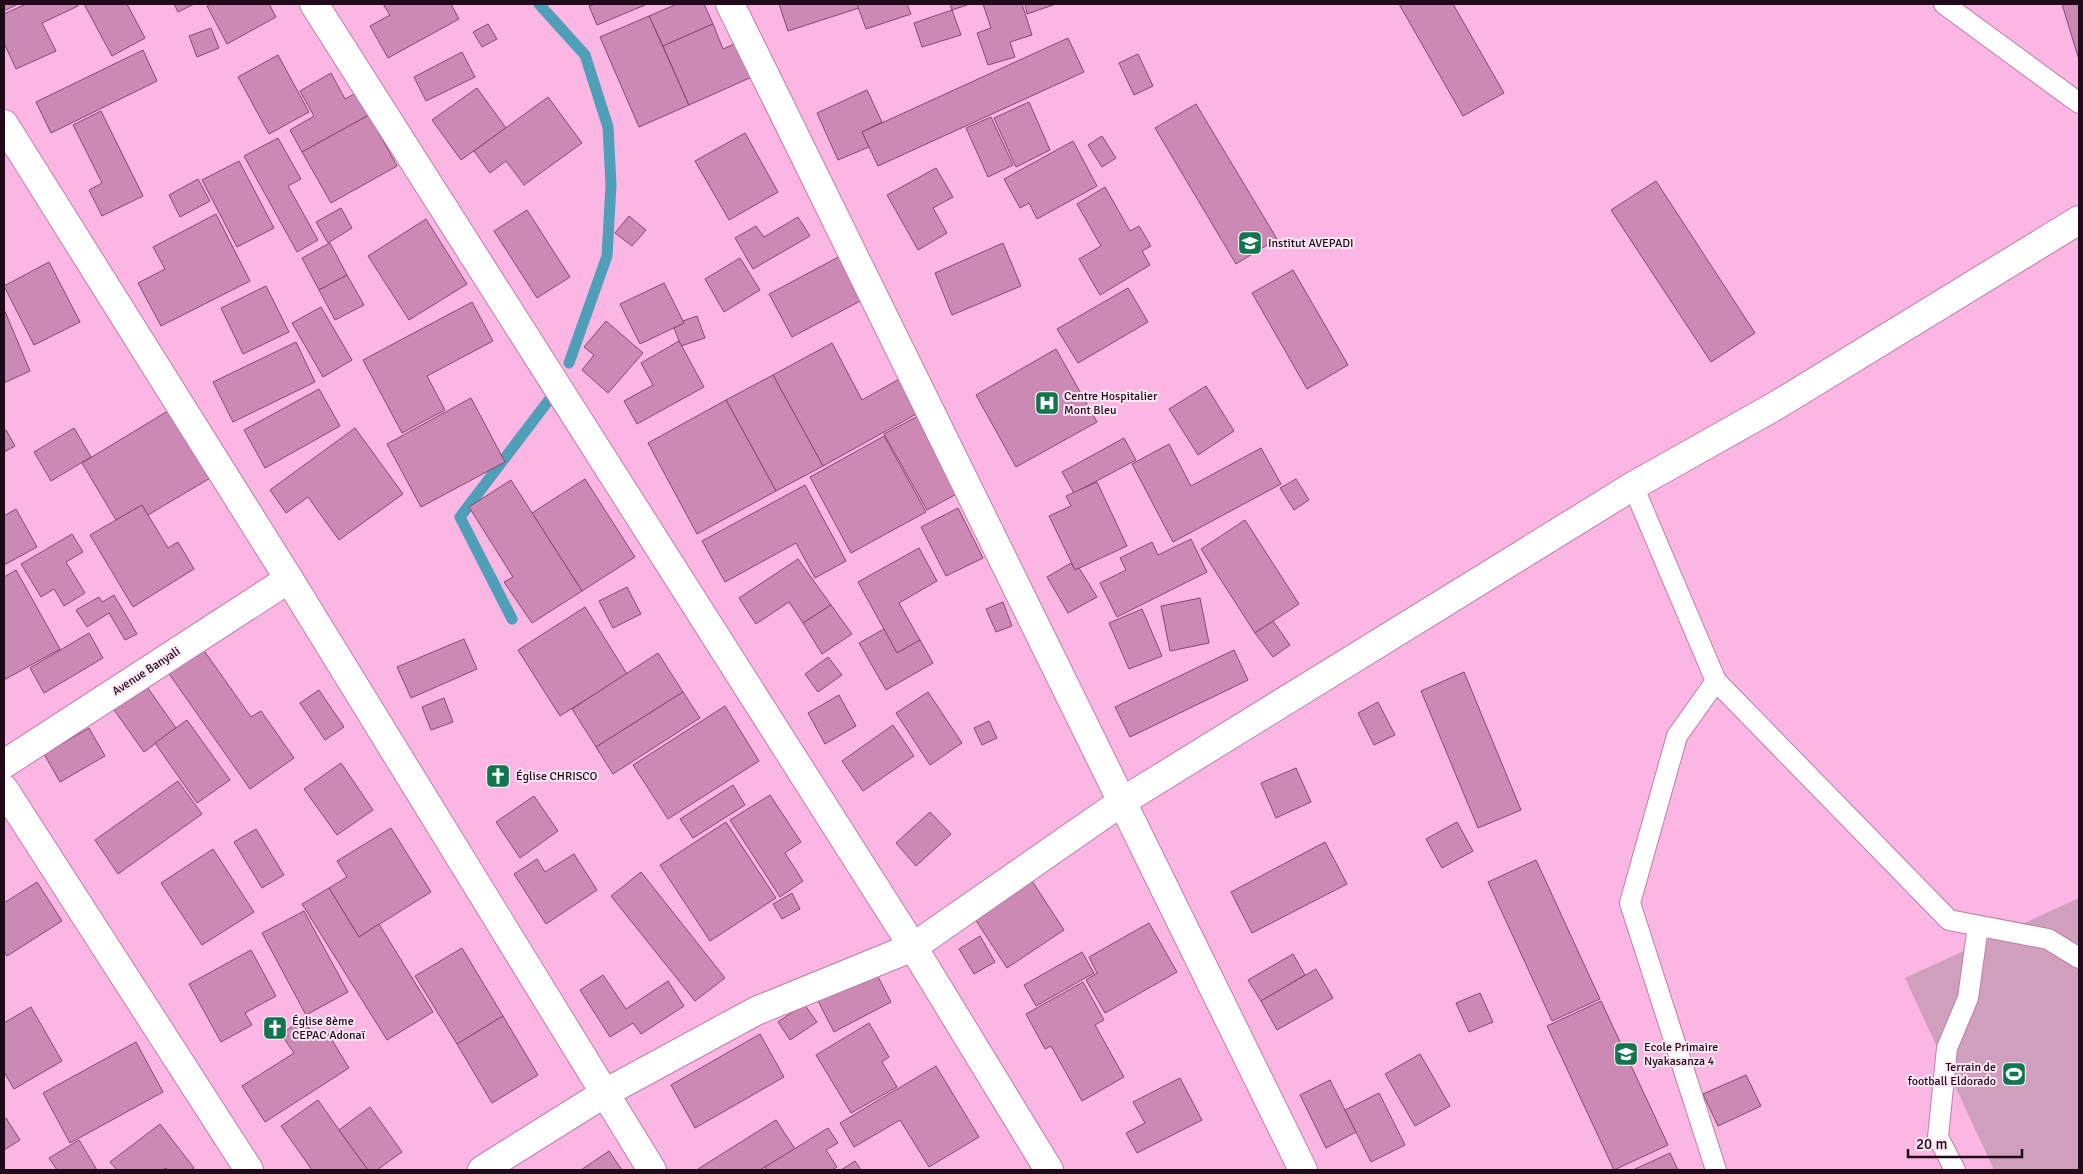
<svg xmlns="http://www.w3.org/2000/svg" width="2083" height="1174" viewBox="0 0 2083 1174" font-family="Signika,sans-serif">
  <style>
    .green { fill: #d09fbe }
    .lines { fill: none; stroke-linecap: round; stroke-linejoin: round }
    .stream { stroke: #4e9fb7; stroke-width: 11 }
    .building { fill: #cb89b4; stroke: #854972 }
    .service-casing { stroke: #bf7ea9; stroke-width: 22 }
    .minor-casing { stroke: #bf7ea9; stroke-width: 30 }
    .service { stroke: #fff; stroke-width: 20 }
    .minor { stroke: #fff; stroke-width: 28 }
    .labels { text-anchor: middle; stroke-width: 4; stroke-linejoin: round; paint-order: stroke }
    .poi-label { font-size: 12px; fill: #200919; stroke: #fee8f5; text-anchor: start }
    .street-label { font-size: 12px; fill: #200919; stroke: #fee8f5 }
  </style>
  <rect width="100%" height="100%" fill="#fbb6e3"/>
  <path class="green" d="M2079,898V1170H1994L1905,978Z"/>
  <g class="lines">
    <g class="stream">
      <path d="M539,4L585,55L608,127L611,185L607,256L569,363"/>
      <path d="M512,619L460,517L549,400"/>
    </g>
  </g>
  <g class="building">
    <path d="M4,4H18L4,11Z"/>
    <path d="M26,4H77L78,6L42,23L56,51L16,69L4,43V14Z"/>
    <path d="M84,4H127L145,38L112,56Z"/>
    <path d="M174,4H194L178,12Z"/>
    <path d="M211,4H269L276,17L227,44L207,6Z"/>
    <path d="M383,4H451L459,19L388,58L370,26L390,15Z"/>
    <path d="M595,4H644L645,5L597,25L589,6Z"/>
    <path d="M677,4H704L713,24L663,46L649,16Z"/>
    <path d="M779,4H858L859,8L788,31Z"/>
    <path d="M857,4H907L911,14L866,29Z"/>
    <path d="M950,4H970L952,10Z"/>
    <path d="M983,4H1022L1032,35L1010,42L1015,57L988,65L977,33L991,28Z"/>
    <path d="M1025,4H1056L1027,14Z"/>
    <path d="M1399,4H1453L1504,93L1463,116Z"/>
    <path d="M2062,4H2079V60Z"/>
    <path d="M952,10L961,35L922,47L914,23Z"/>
    <path d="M649,16L689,105L639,127L600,37Z"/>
    <path d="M488,24L497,39L482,47L473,32Z"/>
    <path d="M713,24L723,49L739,42L754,76L689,105L663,46Z"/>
    <path d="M211,28L219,48L197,57L189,36Z"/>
    <path d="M1068,38L1084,72L878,166L862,132Z"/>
    <path d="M143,50L157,81L51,133L36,102Z"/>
    <path d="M462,52L475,77L426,101L414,77Z"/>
    <path d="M1138,54L1153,86L1134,95L1119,63Z"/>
    <path d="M278,55L309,112L269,134L238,77Z"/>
    <path d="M331,73L345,99L356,93L369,115L302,152L290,130L314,116L300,91Z"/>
    <path d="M477,88L506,128L461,160L432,120Z"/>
    <path d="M867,90L882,122L862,132L869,147L838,160L817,113Z"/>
    <path d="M548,97L582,143L524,185L506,161L490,173L474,151Z"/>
    <path d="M1029,102L1050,150L1016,167L994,118Z"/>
    <path d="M1196,104L1277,239L1236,264L1155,128Z"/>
    <path d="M101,111L143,196L102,216L89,190L102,183L73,125Z"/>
    <path d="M369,115L397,166L331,203L302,152Z"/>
    <path d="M991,117L1013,165L988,177L966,128Z"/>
    <path d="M745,133L778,192L729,220L695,161Z"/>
    <path d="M1102,136L1116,158L1102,167L1088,145Z"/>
    <path d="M278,138L301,179L288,186L318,240L297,252L244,156Z"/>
    <path d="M1073,141L1097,186L1037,219L1029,203L1020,208L1004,179Z"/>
    <path d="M239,161L274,228L237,247L202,180Z"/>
    <path d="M936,168L953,197L933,208L947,233L918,250L887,195Z"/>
    <path d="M198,179L210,201L180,217L169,195Z"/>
    <path d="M1656,181L1755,333L1711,362L1611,210Z"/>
    <path d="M1105,187L1130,231L1139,226L1151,246L1142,251L1150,265L1100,295L1079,259L1101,246L1077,204Z"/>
    <path d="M341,208L352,228L328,243L316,222Z"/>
    <path d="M527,210L570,277L537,298L494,231Z"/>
    <path d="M216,214L250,281L161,326L138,283L165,269L153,247Z"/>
    <path d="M629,216L646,230L632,246L615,233Z"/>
    <path d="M798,217L810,236L753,269L735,238L756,226L764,237Z"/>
    <path d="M426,219L467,284L409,320L368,256Z"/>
    <path d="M330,243L347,275L319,290L302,258Z"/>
    <path d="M1003,243L1021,286L952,315L935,273Z"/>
    <path d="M844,254L868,297L792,337L769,294Z"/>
    <path d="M740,258L760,290L724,312L705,279Z"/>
    <path d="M49,262L80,322L34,345L4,286Z"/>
    <path d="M1293,270L1348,365L1307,389L1252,293Z"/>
    <path d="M347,275L364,305L335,320L319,290Z"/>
    <path d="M664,283L684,323L640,344L620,304Z"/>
    <path d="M266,286L289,332L243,354L221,308Z"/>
    <path d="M1128,288L1148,322L1078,363L1057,329Z"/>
    <path d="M472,302L493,341L427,376L445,410L402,433L363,360Z"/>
    <path d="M321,307L352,360L323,377L292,323Z"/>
    <path d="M4,309L30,371L4,383Z"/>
    <path d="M697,316L705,338L681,346L674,328L684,323L683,321Z"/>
    <path d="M606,321L643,353L608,393L582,370L594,355L584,347Z"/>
    <path d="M679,341L704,387L637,424L624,401L653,385L641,363Z"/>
    <path d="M296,342L315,382L233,422L213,382Z"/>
    <path d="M832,343L862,400L901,378L920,412L823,466L773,375Z"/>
    <path d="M1056,349L1097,422L1016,467L976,395Z"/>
    <path d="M773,375L823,466L776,491L726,400Z"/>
    <path d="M1206,386L1234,431L1198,455L1169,409Z"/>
    <path d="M319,389L340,426L265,468L244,430Z"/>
    <path d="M471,398L505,462L421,507L387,444Z"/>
    <path d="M726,400L776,491L697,534L648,443Z"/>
    <path d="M171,409L212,477L148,515L142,505L116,520L82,463Z"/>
    <path d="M922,414L964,490L927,510L884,434Z"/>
    <path d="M74,428L91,457L51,481L34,452Z"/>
    <path d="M355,428L403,494L339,540L308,497L286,513L270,490Z"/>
    <path d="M6,430L15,446L4,452V431Z"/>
    <path d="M884,436L926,512L851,553L810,477Z"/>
    <path d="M1124,438L1136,460L1074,493L1062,472Z"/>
    <path d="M1169,444L1191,486L1261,448L1281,484L1173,542L1132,464Z"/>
    <path d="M585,479L635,557L582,591L532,513Z"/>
    <path d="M1296,479L1309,500L1294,510L1280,488Z"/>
    <path d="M511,480L582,591L532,623L504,582L513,577L469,507Z"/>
    <path d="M1097,482L1127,546L1075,570L1049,516L1071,506L1066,496Z"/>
    <path d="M805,485L846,561L815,578L796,543L725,582L702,541Z"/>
    <path d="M142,505L168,548L178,542L194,569L133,607L90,535Z"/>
    <path d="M958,508L983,558L946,576L921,527Z"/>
    <path d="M16,509L37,547L4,565V516Z"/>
    <path d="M1245,520L1299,604L1255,633L1201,549Z"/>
    <path d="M72,534L83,552L66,562L85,593L64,606L54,589L41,597L21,564Z"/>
    <path d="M1191,539L1207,572L1117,617L1100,583L1126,570L1120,558L1152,542L1158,555Z"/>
    <path d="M919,548L937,581L899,603L920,640L897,653L858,582Z"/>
    <path d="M798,559L831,605L803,623L789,602L756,624L739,598Z"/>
    <path d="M1071,563L1075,570L1079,568L1097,597L1068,613L1047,577Z"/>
    <path d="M16,570L60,649L4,680V577Z"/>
    <path d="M627,587L641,614L613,628L599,601Z"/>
    <path d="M114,595L137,634L125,640L109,613L87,627L76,610L99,597L102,602Z"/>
    <path d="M1200,598L1209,643L1170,651L1161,606Z"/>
    <path d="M1003,602L1012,626L996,632L986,609Z"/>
    <path d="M831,605L852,634L822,654L803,623Z"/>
    <path d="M585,607L627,674L560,716L518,650Z"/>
    <path d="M1142,609L1162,656L1129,669L1109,623Z"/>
    <path d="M1273,621L1290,645L1273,657L1255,633Z"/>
    <path d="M884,629L897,653L920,640L933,663L886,690L859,643Z"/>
    <path d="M89,633L103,658L44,693L30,668Z"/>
    <path d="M464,639L477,669L411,698L397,667Z"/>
    <path d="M200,645L251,717L261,711L294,758L250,789L165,668Z"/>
    <path d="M1234,650L1248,680L1130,737L1115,707Z"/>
    <path d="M658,653L683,692L596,747L572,709Z"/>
    <path d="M828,657L842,675L818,692L805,674Z"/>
    <path d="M1464,672L1521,810L1478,828L1421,691Z"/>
    <path d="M145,684L176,728L144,752L112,707Z"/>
    <path d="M319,690L344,727L325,740L300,703Z"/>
    <path d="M683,692L700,718L613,774L596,747Z"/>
    <path d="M928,692L962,743L930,765L896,713Z"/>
    <path d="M839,695L856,726L825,744L808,713Z"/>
    <path d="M444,698L453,722L431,730L422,707Z"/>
    <path d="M1378,702L1395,735L1374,745L1358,713Z"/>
    <path d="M725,706L759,761L668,819L633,765Z"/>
    <path d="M187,720L230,780L197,803L155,743Z"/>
    <path d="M989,721L997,738L982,745L974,728Z"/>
    <path d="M893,725L914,756L863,791L842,761Z"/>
    <path d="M89,728L105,756L60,782L44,754Z"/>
    <path d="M341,763L373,810L337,835L304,789Z"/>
    <path d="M1296,768L1311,802L1276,818L1261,783Z"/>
    <path d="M178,781L202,814L118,874L95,840Z"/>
    <path d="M733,785L745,805L693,838L680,819Z"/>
    <path d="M770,795L801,842L785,853L803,881L780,897L730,820Z"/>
    <path d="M534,796L558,831L520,858L496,822Z"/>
    <path d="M930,812L951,834L916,866L896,843Z"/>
    <path d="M726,822L776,898L710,941L660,865Z"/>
    <path d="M1457,822L1473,851L1442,868L1426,839Z"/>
    <path d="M391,828L431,892L359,937L329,888L347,877L337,861Z"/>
    <path d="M256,829L284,875L262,888L234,842Z"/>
    <path d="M1325,842L1347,884L1252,933L1231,892Z"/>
    <path d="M213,849L254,912L202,945L161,883Z"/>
    <path d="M574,854L597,890L546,924L514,874L537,859L545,872Z"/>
    <path d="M1536,860L1600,999L1552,1021L1488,882Z"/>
    <path d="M641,872L725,978L695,1001L611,896Z"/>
    <path d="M1032,881L1064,930L1007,968L975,919Z"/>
    <path d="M37,882L62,921L7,956L4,951V903Z"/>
    <path d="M329,888L359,937L379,924L433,1012L387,1040L302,904Z"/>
    <path d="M792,893L800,909L782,919L773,904Z"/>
    <path d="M304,911L348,992L306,1015L262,933Z"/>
    <path d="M1149,923L1177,972L1105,1013L1086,980L1097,973L1089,957Z"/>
    <path d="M980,936L995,962L974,974L959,949Z"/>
    <path d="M462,948L503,1016L457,1044L415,976Z"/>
    <path d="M251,950L276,996L245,1013L252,1025L221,1042L189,984Z"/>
    <path d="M1082,952L1094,973L1036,1006L1024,985Z"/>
    <path d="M1293,954L1305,975L1261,1001L1248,980Z"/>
    <path d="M874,969L891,1002L834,1032L817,999Z"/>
    <path d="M1316,969L1333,998L1277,1030L1261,1001Z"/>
    <path d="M603,975L626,1009L668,981L684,1006L641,1034L633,1023L610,1037L580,990Z"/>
    <path d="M1083,982L1104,1020L1095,1025L1124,1077L1082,1101L1051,1046L1045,1049L1026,1014Z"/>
    <path d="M1480,993L1493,1022L1469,1032L1456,1003Z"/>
    <path d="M1601,1001L1668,1145L1614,1170L1547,1026Z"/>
    <path d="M804,1004L817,1022L790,1040L778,1022Z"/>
    <path d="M31,1007L62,1061L14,1089L4,1072V1023Z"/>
    <path d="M503,1016L538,1075L492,1103L457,1044Z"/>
    <path d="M303,1019L316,1039L327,1032L349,1068L265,1122L242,1086L294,1053L281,1034Z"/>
    <path d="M869,1023L889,1057L882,1062L897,1087L851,1113L816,1055Z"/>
    <path d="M760,1034L784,1077L695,1128L671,1085Z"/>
    <path d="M136,1042L163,1092L70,1143L43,1093Z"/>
    <path d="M1420,1054L1450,1106L1415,1126L1385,1074Z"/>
    <path d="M936,1066L979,1137L929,1167L900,1120L854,1147L840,1123Z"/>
    <path d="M1746,1075L1761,1106L1718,1126L1703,1094Z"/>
    <path d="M1180,1078L1202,1120L1137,1153L1126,1133L1145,1123L1133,1102Z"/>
    <path d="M1330,1080L1356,1132L1326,1148L1300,1095Z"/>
    <path d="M1379,1093L1405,1145L1371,1162L1345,1110Z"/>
    <path d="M318,1100L339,1130L368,1170H312L281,1126Z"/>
    <path d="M370,1107L402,1152L377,1170H368L339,1130Z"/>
    <path d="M6,1118L20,1140L4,1150V1119Z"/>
    <path d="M776,1120L795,1149L760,1170H699L698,1169Z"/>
    <path d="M160,1124L194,1168L191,1170H168L166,1168L163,1170H117L110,1162Z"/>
    <path d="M828,1128L838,1143L826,1150L837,1167L832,1170H767L765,1167Z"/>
    <path d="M79,1140L97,1170H57L49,1158Z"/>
    <path d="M609,1151L622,1170H581Z"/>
    <path d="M1670,1153L1678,1170H1633Z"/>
    <path d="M855,1161L861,1170H841Z"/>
  </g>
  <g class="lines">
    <defs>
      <g id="service">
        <path d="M1944,4L2079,103"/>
        <path d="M1633,486L1716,681L1677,736L1630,903L1716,1170"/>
        <path d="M1716,681L1949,920L2048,939L2079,958"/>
        <path d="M1955,1170L1938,1137L1947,1048L1968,998L1978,926"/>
      </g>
      <g id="minor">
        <path d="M314,4L913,947L1049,1170"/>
        <path d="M730,4L1303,1170"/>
        <path d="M4,124L289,579L652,1170"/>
        <path d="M4,764L289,579"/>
        <path d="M4,789L249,1170"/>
        <path d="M482,1170L605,1093L756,1011L913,947L1123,801L1633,486L1777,405L2079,220"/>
      </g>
    </defs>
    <use href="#service" class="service-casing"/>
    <use href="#minor" class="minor-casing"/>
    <use href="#service" class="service"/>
    <use href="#minor" class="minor"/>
  </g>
  <defs>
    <symbol id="school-square" viewBox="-11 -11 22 22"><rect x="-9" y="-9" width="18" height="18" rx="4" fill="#11764e" stroke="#fee8f5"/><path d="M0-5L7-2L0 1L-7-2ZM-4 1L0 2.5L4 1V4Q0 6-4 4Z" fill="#fff"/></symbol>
    <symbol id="hospital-square" viewBox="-11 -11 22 22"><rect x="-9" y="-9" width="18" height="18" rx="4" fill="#11764e" stroke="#fee8f5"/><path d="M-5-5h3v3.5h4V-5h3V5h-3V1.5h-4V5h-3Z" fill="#fff"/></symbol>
    <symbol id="church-square" viewBox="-11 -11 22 22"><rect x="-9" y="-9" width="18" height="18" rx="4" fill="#11764e" stroke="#fee8f5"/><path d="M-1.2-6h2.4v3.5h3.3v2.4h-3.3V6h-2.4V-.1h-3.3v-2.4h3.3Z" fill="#fff"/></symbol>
    <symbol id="stadium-square" viewBox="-11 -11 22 22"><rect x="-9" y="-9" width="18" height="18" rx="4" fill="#11764e" stroke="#fee8f5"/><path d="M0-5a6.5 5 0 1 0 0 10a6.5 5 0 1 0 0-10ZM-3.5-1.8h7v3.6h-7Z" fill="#fff"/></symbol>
  </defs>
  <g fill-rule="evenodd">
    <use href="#school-square" x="1236" y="229" width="28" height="28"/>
    <use href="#hospital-square" x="1033" y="389" width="28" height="28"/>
    <use href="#church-square" x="484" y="762" width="28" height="28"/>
    <use href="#church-square" x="261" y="1014" width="28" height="28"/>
    <use href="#school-square" x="1612" y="1040" width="28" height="28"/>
    <use href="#stadium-square" x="2000" y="1060" width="28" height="28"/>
  </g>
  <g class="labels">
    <g class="poi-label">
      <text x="1268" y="247">Institut AVEPADI</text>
      <text x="1064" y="400">Centre Hospitalier<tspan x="1064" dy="14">Mont Bleu</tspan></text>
      <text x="516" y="780">Église CHRISCO</text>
      <text x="292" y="1025">Église 8ème<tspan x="292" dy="14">CEPAC Adonaï</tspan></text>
      <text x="1644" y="1051">Ecole Primaire<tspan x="1644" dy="14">Nyakasanza 4</tspan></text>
      <text x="1996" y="1071" text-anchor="end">Terrain de<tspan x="1996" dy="14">football Eldorado</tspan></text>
    </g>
    <g class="street-label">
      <text transform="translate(146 671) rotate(-33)" y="4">Avenue Banyali</text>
    </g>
  </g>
  <rect width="2083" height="1174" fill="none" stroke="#200919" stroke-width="10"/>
  <path d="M1908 1149v8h114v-8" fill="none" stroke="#200919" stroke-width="2.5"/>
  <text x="1916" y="1149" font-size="15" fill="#200919" stroke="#fee8f5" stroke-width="4" paint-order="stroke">20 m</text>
</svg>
